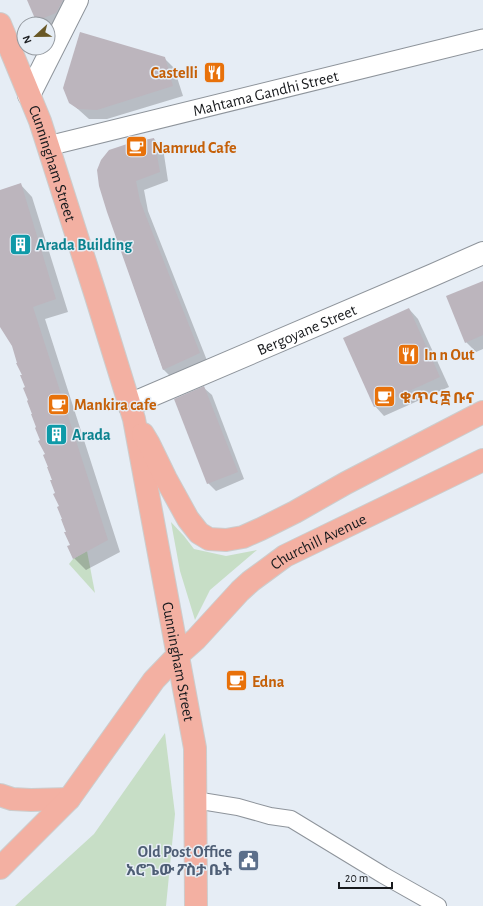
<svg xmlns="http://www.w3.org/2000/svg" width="483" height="906" viewBox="0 0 483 906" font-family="'Alegreya Sans','Noto Sans Ethiopic',sans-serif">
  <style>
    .green { fill: #c7dec6 }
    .shadow { fill: #0003 }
    .building { fill: #bcb5bd }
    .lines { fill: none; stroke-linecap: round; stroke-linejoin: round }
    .minor-casing { stroke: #8e949b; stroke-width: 18 }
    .tertiary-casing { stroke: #8e949b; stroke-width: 21 }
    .secondary-casing { stroke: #8e949b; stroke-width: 24 }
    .primary-casing { stroke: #cccdcd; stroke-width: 24 }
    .minor { stroke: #fff; stroke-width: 16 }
    .tertiary { stroke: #fff; stroke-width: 19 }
    .secondary { stroke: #fff; stroke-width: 22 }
    .primary { stroke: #f3b0a2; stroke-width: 22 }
    .labels { text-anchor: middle; stroke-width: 3; stroke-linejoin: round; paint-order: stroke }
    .food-label { font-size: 16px; font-weight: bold; fill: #c56008; stroke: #e6edf5; text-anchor: start }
    .street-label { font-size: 16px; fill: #181a1d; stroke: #e6edf5 }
    .culture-label { font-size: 16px; font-weight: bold; fill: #0d838f; stroke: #e6edf5; text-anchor: start }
    .service-label { font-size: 16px; font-weight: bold; fill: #4e5e75; stroke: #e6edf5; text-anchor: end }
  </style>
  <rect width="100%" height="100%" fill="#e6edf5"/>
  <g class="green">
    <path d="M171,522L184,536L194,549L226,556L257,550L210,590L195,620L180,571Z"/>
    <path d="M87,551L95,593L69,564L73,559Z"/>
    <path d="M165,733L175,814L166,906H15L94,834Z"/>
  </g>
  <g class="shadow">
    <path d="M28,0H77L66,22L48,30V24H41L37,20Z"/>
    <path d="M164,58L174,68L183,96L107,119H89L70,102Z"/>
    <path d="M154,139L163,148L168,181L144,190L148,211L208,363L172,378L163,369L108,212Z"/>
    <path d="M20,184L32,197L68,312L45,319L120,552L86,570L74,558L71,545L46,455L23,375L13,346L0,325V191Z"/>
    <path d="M483,282V349L476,352L466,342Z"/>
    <path d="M409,309L418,319L449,387L384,416L375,406Z"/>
    <path d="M204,388L212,395L244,479L216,491L208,483Z"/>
  </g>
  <g class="building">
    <path d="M27,0H63L56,13L36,21Z"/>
    <path d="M80,32L165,57L173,86L97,110L78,109L69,103L63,88Z"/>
    <path d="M154,138L160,172L136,181L140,201L200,353L163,370L107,212L99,186L97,170L101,160L109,150L130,143Z"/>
    <path d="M21,183L56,299L33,307L108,540L73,559L67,546L70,545L64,532H66L61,519H62L57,507L59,506L53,494L55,493L50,480H52L47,467H48L43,455L45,454L38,441L40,440L35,428L36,427L31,414H32L27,401L28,400L23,388L25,387L20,375H22L16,363H17L12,346L0,327V190Z"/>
    <path d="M483,281V335L465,343L446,296Z"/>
    <path d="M409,308L440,377L374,407L343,338Z"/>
    <path d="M204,386L238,472L207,484L174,399Z"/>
  </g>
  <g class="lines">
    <defs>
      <path id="minor" d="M195,800L238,807L270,816L291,819L383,875L438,906"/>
      <g id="tertiary">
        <path id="s1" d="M48,146L483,39"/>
      </g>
      <g id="secondary">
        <path d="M29,95L77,0"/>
        <path id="s2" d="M129,405L433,275L483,253"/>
      </g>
      <g id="primary">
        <path id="s3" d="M0,24L40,121L95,293L134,419L195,748L196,906"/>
        <path d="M143,434L149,444L166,479L188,519L199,533L209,539L226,540L243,537L261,529L295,512L346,483L483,412"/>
        <path d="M0,795L12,799L31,800L69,799"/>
        <path id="s4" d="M0,868L69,799L154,680L178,655L196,639L240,591L251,581L285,556L483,460"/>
      </g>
    </defs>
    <use href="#minor" class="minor-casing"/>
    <use href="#tertiary" class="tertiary-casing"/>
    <use href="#secondary" class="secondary-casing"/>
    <use href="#primary" class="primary-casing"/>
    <use href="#minor" class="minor"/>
    <use href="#tertiary" class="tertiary"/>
    <use href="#secondary" class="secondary"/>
    <use href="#primary" class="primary"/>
  </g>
  <defs>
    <symbol id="restaurant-square" viewBox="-11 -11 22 22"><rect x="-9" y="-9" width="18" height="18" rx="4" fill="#e8710a" stroke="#e6edf5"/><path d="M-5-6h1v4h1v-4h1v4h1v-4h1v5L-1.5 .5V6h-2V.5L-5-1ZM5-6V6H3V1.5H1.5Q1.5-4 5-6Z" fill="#fff"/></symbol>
    <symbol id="cafe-square" viewBox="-11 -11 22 22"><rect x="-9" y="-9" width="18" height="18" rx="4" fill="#e8710a" stroke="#e6edf5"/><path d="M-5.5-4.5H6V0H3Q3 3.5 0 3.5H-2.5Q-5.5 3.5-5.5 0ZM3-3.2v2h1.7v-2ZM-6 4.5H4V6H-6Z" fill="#fff"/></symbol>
    <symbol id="building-square" viewBox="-11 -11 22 22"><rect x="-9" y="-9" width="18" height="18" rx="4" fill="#0f9aa8" stroke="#e6edf5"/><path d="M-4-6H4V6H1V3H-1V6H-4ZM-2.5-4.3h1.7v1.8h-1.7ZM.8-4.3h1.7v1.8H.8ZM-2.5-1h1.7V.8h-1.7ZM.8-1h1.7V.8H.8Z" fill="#fff"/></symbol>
    <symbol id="civic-square" viewBox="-11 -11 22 22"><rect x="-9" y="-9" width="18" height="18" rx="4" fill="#5c6f8a" stroke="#e6edf5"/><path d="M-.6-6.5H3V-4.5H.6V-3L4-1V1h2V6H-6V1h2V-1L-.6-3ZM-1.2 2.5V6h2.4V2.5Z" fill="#fff"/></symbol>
  </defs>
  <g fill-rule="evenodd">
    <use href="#restaurant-square" x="202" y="60" width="25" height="25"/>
    <use href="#cafe-square" x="124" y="134" width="25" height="25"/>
    <use href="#building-square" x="8" y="232" width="25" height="25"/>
    <use href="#restaurant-square" x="396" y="342" width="25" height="25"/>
    <use href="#cafe-square" x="372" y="384" width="25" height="25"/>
    <use href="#cafe-square" x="46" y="392" width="25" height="25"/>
    <use href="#building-square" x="44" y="422" width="25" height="25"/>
    <use href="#cafe-square" x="224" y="668" width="25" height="25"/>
    <use href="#civic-square" x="236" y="848" width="25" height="25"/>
  </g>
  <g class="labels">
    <g class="food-label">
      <text x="198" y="78" text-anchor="end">Castelli</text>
      <text x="152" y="153">Namrud Cafe</text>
      <text x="424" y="360">In n Out</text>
      <text x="400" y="403">ቁጥር ፰ ቡና</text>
      <text x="74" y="410">Mankira cafe</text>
      <text x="252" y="687">Edna</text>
    </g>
    <g class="street-label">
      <text dy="6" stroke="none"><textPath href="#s1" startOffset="224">Mahtama Gandhi Street</textPath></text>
      <text dy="6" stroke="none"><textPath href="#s3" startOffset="149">Cunningham Street</textPath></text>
      <text dy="6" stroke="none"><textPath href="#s2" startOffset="193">Bergoyane Street</textPath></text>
      <text dy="6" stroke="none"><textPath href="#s4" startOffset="461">Churchill Avenue</textPath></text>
      <text dy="6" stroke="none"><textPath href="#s3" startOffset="664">Cunningham Street</textPath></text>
    </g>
    <g class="culture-label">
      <text x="36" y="250">Arada Building</text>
      <text x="72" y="440">Arada</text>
    </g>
    <g class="service-label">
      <text x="232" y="857">Old Post Office<tspan x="232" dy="18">አሮጌው ፖስታ ቤት</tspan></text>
    </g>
  </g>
  <g transform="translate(36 36) rotate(248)"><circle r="19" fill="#e6edf5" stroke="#94999f"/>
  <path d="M0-3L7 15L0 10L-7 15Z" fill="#695826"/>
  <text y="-6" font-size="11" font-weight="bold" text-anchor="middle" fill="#181a1d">N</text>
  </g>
  <path d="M339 882v6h53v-6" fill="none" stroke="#181a1d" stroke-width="2"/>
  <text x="345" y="882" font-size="12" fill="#181a1d" stroke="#e6edf5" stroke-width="3" paint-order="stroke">20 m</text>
</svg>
